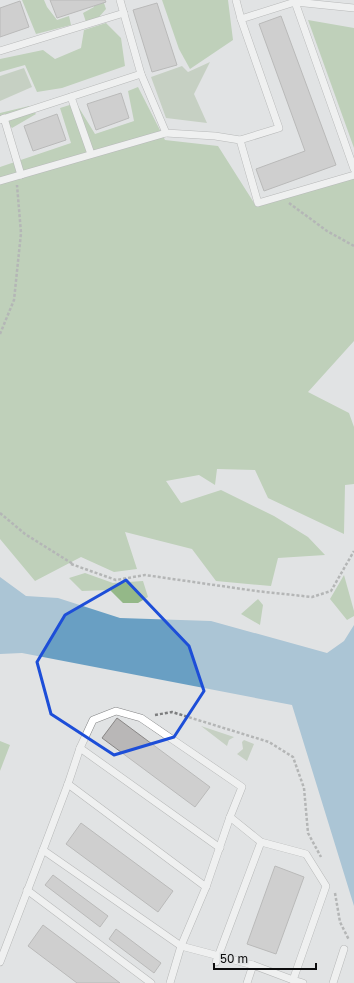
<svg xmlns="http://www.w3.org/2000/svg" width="354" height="983" viewBox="0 0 354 983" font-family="'Golos Text',sans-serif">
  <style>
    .green { fill: #a4b99c }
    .forest { fill: #94b888 }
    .water { fill: #699fc3 }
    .building { fill: #b9b7b7; stroke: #888685 }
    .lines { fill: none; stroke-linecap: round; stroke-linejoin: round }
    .service-casing { stroke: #848586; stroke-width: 8 }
    .path { stroke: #7d7e7f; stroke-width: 2.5; stroke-dasharray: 3 2; stroke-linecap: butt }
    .service { stroke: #fff; stroke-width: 7 }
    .marked { fill: none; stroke: #1d4ed8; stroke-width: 3; stroke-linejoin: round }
  </style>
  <rect width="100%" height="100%" fill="#e1e3e4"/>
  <g class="green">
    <path d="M210,62L194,94L207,123L166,118L151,77L182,66L188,72Z"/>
    <path d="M24,68L32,87L0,101V76Z"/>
    <path d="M201,726L234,737L229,740L227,746Z"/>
    <path d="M244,740L254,744L247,761L237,754L243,749L242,742Z"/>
  </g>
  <g class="forest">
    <path d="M22,0H44L47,7L57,20L69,16L71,25L36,34Z"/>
    <path d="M93,0H103L106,9L99,17L86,22L83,13L94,7Z"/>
    <path d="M162,0H228L233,40L190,69L179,49Z"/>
    <path d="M308,20L354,28V148Z"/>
    <path d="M106,23L121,38L125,66L62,88L37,92L25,65L0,72V59L43,50L55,59L81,48L84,30Z"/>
    <path d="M138,87L165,140L218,146L256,206L354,178V341L308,392L349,413L354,427V484L345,485L344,534L268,498L255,470L217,469L215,485L199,475L166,481L181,503L221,490L274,516L308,537L325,555L278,558L271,586L216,581L192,549L125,532L137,569L114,572L81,557L35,581L0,539V167L71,143L60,108L76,103L95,134L134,121L128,91Z"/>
    <path d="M29,106L36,114L12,128L0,117V113Z"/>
    <path d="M85,573L113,583L143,581L148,597L138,603H123L110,590L82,591L69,578Z"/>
    <path d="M344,575L354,611V616L347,620L330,599Z"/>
    <path d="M258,599L263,605L260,625L241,614Z"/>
    <path d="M0,741L10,745L0,771Z"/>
  </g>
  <path class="water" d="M0,577L26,596L58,598L120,618L211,621L327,653L344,641L354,625V906L292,705L22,653L0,654Z"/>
  <g class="building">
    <path d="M50,0H105L106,2L57,18Z"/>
    <path d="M20,1L29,27L0,37V8Z"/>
    <path d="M157,3L177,65L152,72L133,10Z"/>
    <path d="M281,16L336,165L264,191L256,169L305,151L259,24Z"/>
    <path d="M121,93L129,118L96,130L87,104Z"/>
    <path d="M57,114L66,140L33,151L24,126Z"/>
    <path d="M117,718L210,787L195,807L102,738Z"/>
    <path d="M81,823L173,891L158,912L66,844Z"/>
    <path d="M275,866L304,877L276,954L247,944Z"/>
    <path d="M53,875L108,916L100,927L45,885Z"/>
    <path d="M43,925L79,952L120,983H77L28,946Z"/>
    <path d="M116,929L161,963L154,973L109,939Z"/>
  </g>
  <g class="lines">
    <defs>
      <g id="service">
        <path d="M120,0L141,74"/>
        <path d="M236,0L241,19L295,2L354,169"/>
        <path d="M295,2L354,8"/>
        <path d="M0,51L124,13"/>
        <path d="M71,97L91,154"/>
        <path d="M4,118L21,175"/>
        <path d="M0,120L141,74L166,133L215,136L240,140L258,203L354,175"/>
        <path d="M240,140L279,128L241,19"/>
        <path d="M0,181L166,133"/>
        <path d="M80,748L220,848"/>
        <path d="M68,784L206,887"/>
        <path d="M43,850L68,784L80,748L93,720L116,711L141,718L242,787L230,817L206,887L181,946L170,983"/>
        <path d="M27,890L151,983"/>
        <path d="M0,962L43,850L181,946L253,965L293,980L326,886L306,854L261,842L230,817"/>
        <path d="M216,962L261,842"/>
        <path d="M293,980L303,983"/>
        <path d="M247,983L253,965"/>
        <path d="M333,983L344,949"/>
      </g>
    </defs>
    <use href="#service" class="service-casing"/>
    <g class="path">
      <path d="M289,203L327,231L354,246"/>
      <path d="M0,334L14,300L21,233L17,185"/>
      <path d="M0,513L25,534L73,564"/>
      <path d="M71,564L116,580L145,575L256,591L312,597L331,591L354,551"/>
      <path d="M155,715L172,712L269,742L293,757L304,788L308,833L321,857"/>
      <path d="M335,893L340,922L349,940"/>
    </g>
    <use href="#service" class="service"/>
  </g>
  <path d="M0 0H354V983H0ZM126,580L189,646L204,691L174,737L114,755L51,714L37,662L65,615Z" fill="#e1e3e4" fill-opacity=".55" fill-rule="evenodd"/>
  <path class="marked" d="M126,580L189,646L204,691L174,737L114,755L51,714L37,662L65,615Z"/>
  <path d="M214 963v6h102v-6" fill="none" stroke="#0c0c0d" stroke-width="2"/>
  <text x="220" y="963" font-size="12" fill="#0c0c0d" stroke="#e1e3e4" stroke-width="3" paint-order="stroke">50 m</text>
</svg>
